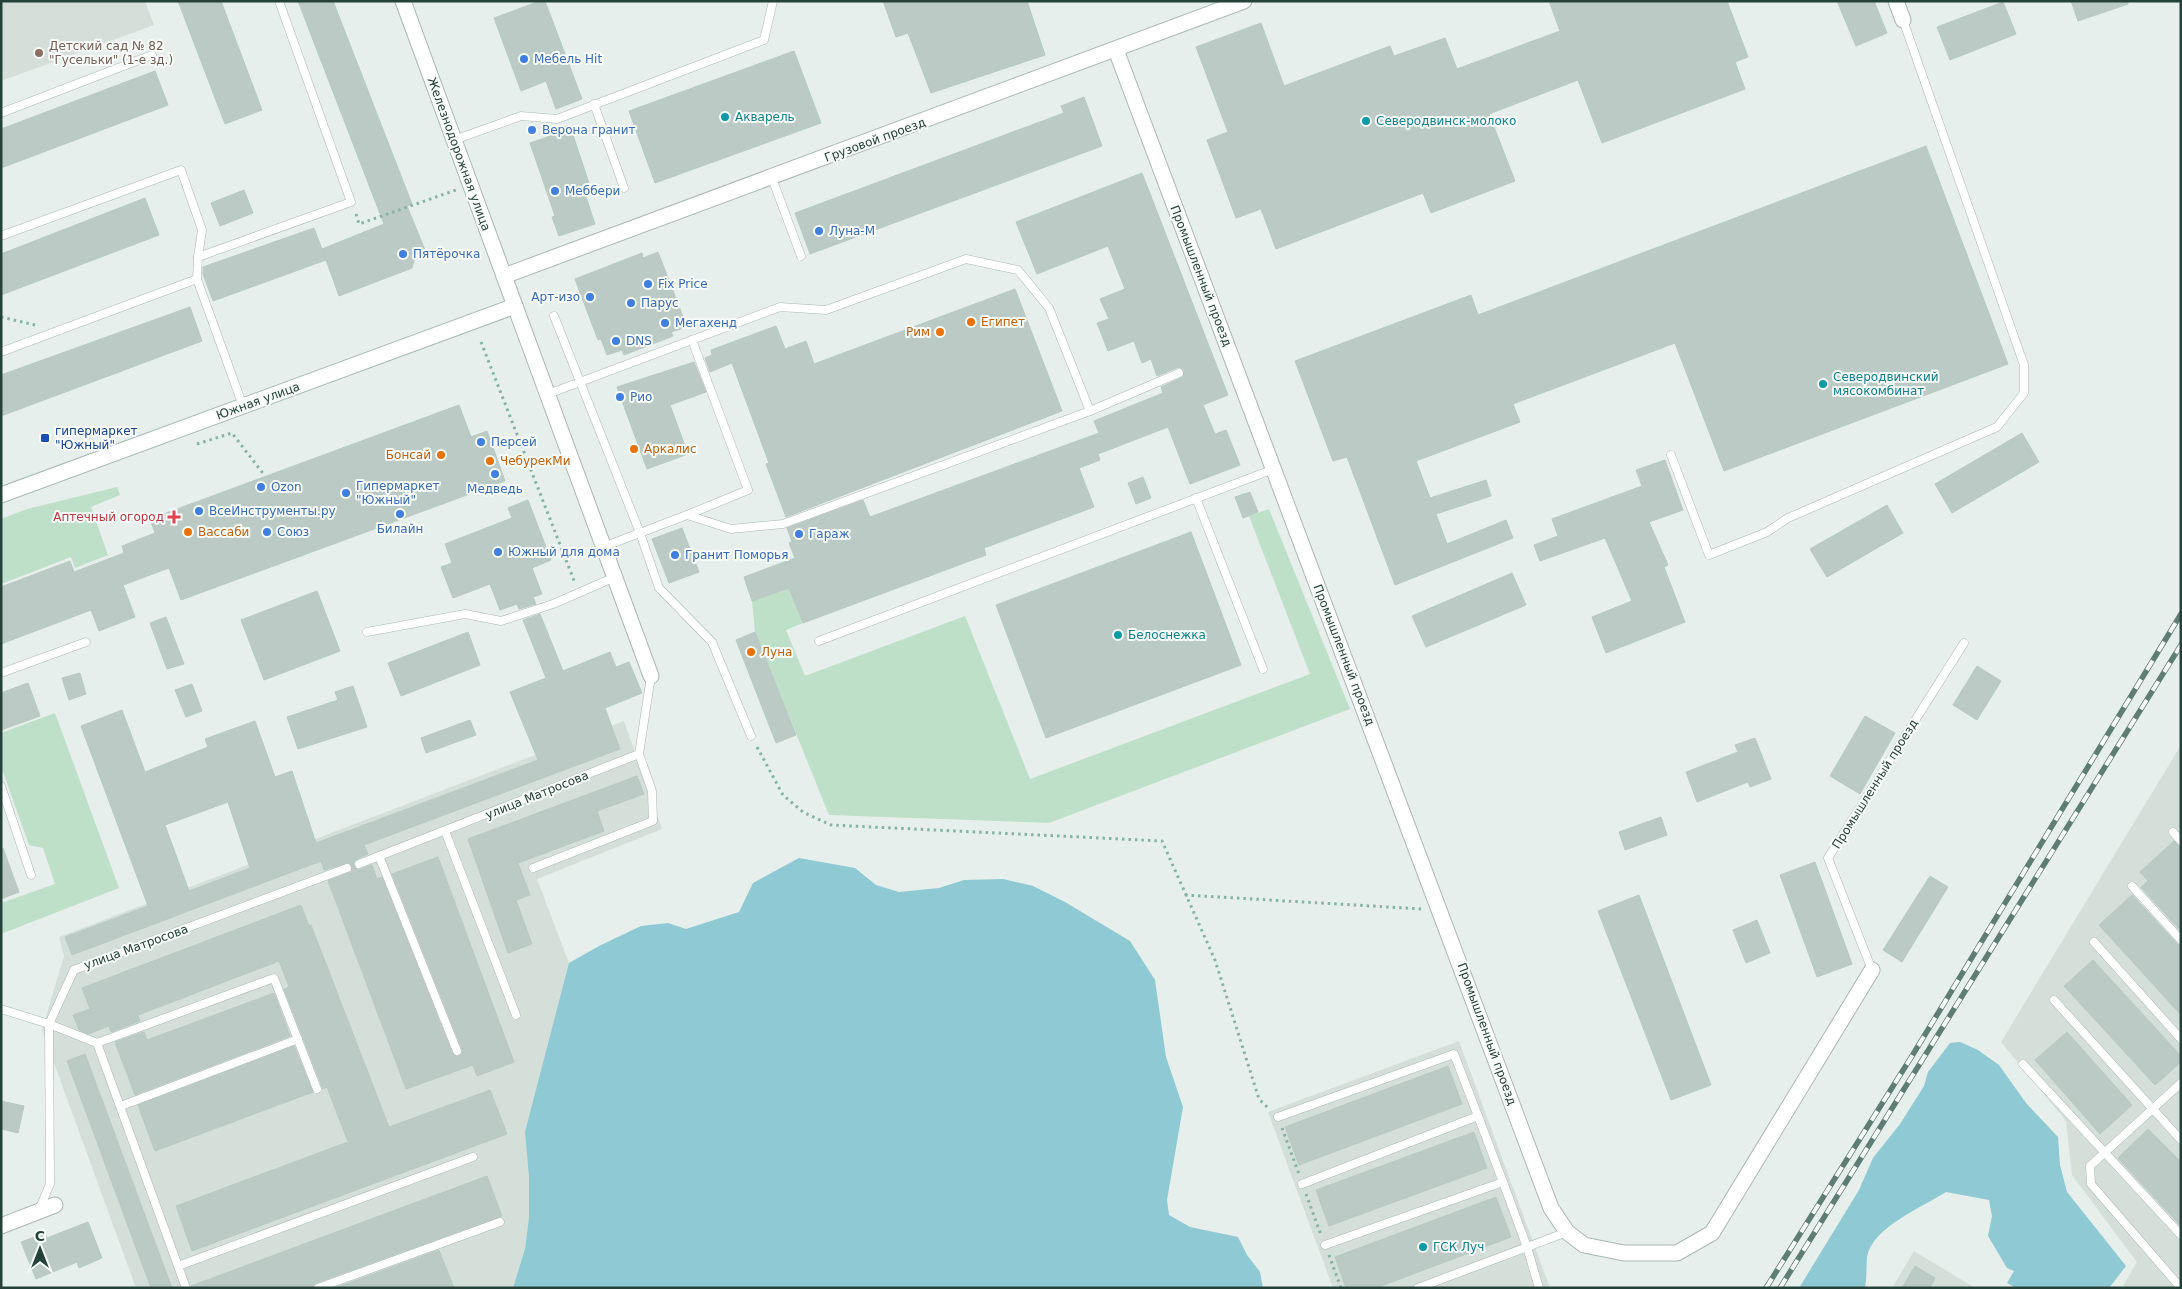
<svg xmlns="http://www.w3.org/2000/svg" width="2182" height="1289" viewBox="0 0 2182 1289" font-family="'DejaVu Sans',sans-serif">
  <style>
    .built { fill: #d4dfda }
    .green { fill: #bfe0c8 }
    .water { fill: #8ec9d4 }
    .building { fill: #bbcac4; stroke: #b8c9c2; fill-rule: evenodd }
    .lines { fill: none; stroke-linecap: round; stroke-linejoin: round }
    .lane-casing { stroke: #a8b8b2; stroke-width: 9 }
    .street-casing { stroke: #a8b8b2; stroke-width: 17 }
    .secondary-casing { stroke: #a4bbb3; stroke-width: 17 }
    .path { stroke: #86b3a5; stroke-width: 3; stroke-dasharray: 2.5 4; stroke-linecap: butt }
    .lane { stroke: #fff; stroke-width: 8 }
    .street { stroke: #fff; stroke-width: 15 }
    .secondary { stroke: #fff; stroke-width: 15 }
    .rail-casing { stroke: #5f7d75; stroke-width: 5.5 }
    .rail { stroke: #f7fbf9; stroke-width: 4; stroke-dasharray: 11; stroke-linecap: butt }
    .education-dot { fill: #8d6e63; stroke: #f7fbf9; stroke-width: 2 }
    .shop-dot { fill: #3f7fe0; stroke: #f7fbf9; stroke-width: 2 }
    .culture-dot { fill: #0f9aa8; stroke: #f7fbf9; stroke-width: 2 }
    .food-dot { fill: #e8710a; stroke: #f7fbf9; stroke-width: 2 }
    .transit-dot { fill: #1a4fb4; stroke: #f7fbf9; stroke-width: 2 }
    .health-dot { fill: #e0444e; stroke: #f7fbf9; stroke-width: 2 }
    .labels { text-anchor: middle; stroke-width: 4; stroke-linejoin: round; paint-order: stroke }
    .education-label { font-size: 12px; fill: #785e54; stroke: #f7fbf9; text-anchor: start }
    .shop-label { font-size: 12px; fill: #366cbe; stroke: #f7fbf9; text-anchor: start }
    .culture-label { font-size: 12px; fill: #0d838f; stroke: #f7fbf9; text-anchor: start }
    .street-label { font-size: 12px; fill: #24423a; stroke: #f7fbf9 }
    .food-label { font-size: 12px; fill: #c56008; stroke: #f7fbf9; text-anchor: start }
    .transit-label { font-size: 12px; fill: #164399; stroke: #f7fbf9; text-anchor: start }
    .health-label { font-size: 12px; fill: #be3a42; stroke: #f7fbf9; text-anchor: end }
  </style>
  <rect width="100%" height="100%" fill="#e6efeb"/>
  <g class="built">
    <path d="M1,1H145L154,25L1,81Z"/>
    <path d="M624,721L662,829L537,879L569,963L559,1008L529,1177V1217L525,1249L513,1288H136L42,1030L64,956L59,937Z"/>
    <path d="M2181,745V1288H2122L2137,1262L2072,1175L2066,1121L2001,1042Z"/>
    <path d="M1459,1041L1550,1288H1333L1268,1112Z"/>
    <path d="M1914,1251L1975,1288H1892Z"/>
  </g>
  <g class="green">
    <path d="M117,487L120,495L91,507L108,555L75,568L71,557L1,584V519L27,509Z"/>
    <path d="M1269,509L1350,709L1049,823L829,815L755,632L752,601L789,588L803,623L786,630L805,676L965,616L1030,779L1310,674L1249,516Z"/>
    <path d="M55,713L119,888L1,934V903L55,884L43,848L29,845L1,766V733Z"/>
  </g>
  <g class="water">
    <path d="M799,858L855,868L876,885L899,892L939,888L964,880L1003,879L1033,886L1065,902L1130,941L1155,980L1166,1057L1183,1107L1167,1200L1169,1215L1190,1227L1238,1237L1247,1255L1260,1272L1263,1288H513L525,1249L529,1217V1177L525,1132L569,963L599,946L641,926L668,923L686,929L739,912L753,883Z"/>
    <path d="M1960,1042L1978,1050L1999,1065L2026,1103L2058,1137L2060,1165L2067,1192L2126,1266L2109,1288H2016L2007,1283L2014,1271L2007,1268L1988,1236L1992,1216L1989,1200L1946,1192C1923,1207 1872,1227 1867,1257C1866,1267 1867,1277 1865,1288H1799L1859,1190L1873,1158L1900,1124L1924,1086L1928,1072L1950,1043Z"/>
  </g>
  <g class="building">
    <path d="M178,1H221L262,110L225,124Z"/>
    <path d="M298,1H333L412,204L407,206L425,250L416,254L412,268L339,296L322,249L384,224Z"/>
    <path d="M540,1H545L582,99L556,109L546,81L521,91L494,18Z"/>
    <path d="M883,1H1027L1045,55L931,93L908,33L896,37Z"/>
    <path d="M1549,1H1727L1748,57L1735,62L1745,89L1602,143L1578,80L1489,114L1515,181L1431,213L1423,193L1276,249L1261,209L1236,218L1207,140L1228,132L1196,47L1261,23L1284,86L1390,46L1394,56L1445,38L1457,69L1560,31Z"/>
    <path d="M1837,1H1874L1887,33L1856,46Z"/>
    <path d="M2071,1H2128V4L2078,21Z"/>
    <path d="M2003,2L2016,34L1950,60L1937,27Z"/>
    <path d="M794,51L821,123L655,183L629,111Z"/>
    <path d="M155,71L168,105L1,168V129Z"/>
    <path d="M1084,97L1102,146L810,254L795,213L1064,113L1061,106Z"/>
    <path d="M571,129L590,186L583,188L595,224L559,236L552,217L555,216L530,143Z"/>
    <path d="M1926,146L2008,364L1724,471L1675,343L1513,404L1520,422L1416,461L1430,498L1486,480L1491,496L1436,514L1447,544L1506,520L1513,538L1395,585L1347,457L1333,461L1295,361L1471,295L1478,315Z"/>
    <path d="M1142,173L1228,395L1203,405L1215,434L1226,430L1240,465L1190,484L1168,427L1098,454L1100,460L1079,468L1094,507L984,548L986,555L803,623L789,588L752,601L744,577L795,558L789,543L792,542L787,528L863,500L870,517L1099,433L1094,421L1163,393L1161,387L1183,377L1184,370L1179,367L1157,376L1151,359L1142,363L1134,341L1108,351L1097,323L1109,319L1100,299L1125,289L1108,246L1037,274L1016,222Z"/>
    <path d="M244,190L253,213L220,226L211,203Z"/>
    <path d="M145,198L159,235L1,295V254Z"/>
    <path d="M314,228L326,260L213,301L203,274V267Z"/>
    <path d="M658,252L687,327L671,332L673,336L624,355L622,350L607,355L601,339L598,340L575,279L642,253L643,258Z"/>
    <path d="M1015,289L1062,411L786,517L766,464L769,463L732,363L710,372L705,358L712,355L711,350L776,326L785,349L806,341L814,364Z"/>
    <path d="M190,307L202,341L1,416V375Z"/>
    <path d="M694,362L706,392L670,405L688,454L647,469L617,387Z"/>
    <path d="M459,405L471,437L487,431L505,481L181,600L169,568L123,585L135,617L99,631L91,610L1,644V587L70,561L74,572L124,553L122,546L155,533L150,519Z"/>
    <path d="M2022,433L2039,462L1952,513L1935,484Z"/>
    <path d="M1665,460L1683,510L1649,522L1668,565L1664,567L1685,622L1606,653L1592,617L1632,601L1605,538L1540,561L1534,545L1558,536L1552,519L1642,486L1636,470Z"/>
    <path d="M1143,477L1151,498L1136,504L1128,483Z"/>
    <path d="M1250,492L1258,512L1243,518L1235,497Z"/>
    <path d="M528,500L551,560L532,568L542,594L533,597L536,604L519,609L517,604L500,610L490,584L453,598L441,567L452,563L445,544L512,518L508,508Z"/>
    <path d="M1887,505L1903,533L1827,577L1810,549Z"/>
    <path d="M682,528L699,572L669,583L652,539Z"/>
    <path d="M1191,532L1241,665L1046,738L996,605Z"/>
    <path d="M1512,573L1526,605L1426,647L1412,616Z"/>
    <path d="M317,591L340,651L264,680L241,620Z"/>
    <path d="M540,614L563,671L610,652L616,667L629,662L642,693L605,708L620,749L364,845L368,854L357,859L353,864L355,868L359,870L372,865L377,879L382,877L452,1053L457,1057L462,1054V1049L392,874L438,857L514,1062L477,1076L473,1065L406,1089L328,881L351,872L352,867L348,863L324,870L321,861L72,955L65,937L148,906L81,726L122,710L145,772L208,747L205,739L255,721L275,777L292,771L316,843L538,760L510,692L546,678L523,620ZM228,802L250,868L189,891L165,825Z"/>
    <path d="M166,617L184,664L167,669L150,623Z"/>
    <path d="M468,632L480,665L401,696L388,663Z"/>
    <path d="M755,632L796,735L776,743L736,640Z"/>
    <path d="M1977,666L2001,681L1977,720L1953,705Z"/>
    <path d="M80,673L86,694L69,700L62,678Z"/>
    <path d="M28,683L40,716L1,730V693Z"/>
    <path d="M192,684L202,711L186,717L175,690Z"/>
    <path d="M353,686L367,727L298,749L287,717L338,700L335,692Z"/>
    <path d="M1865,716L1895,733L1860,794L1830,776Z"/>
    <path d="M470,720L476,735L426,753L421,738Z"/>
    <path d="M1755,738L1771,779L1750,787L1748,782L1697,802L1686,772L1738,752L1735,745Z"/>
    <path d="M637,776L644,794L597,811L604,831L518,863L530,895L516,900L532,944L508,953L468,839Z"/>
    <path d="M1661,817L1667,835L1625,850L1619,832Z"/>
    <path d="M2174,841L2181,846V931L2141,887L2148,881L2140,872Z"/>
    <path d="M1,848H3L19,892L1,899Z"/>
    <path d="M1815,862L1852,964L1817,977L1780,875Z"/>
    <path d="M1930,876L1948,887L1902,962L1883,950Z"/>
    <path d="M1639,895L1711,1085L1671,1100L1598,911Z"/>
    <path d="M2132,895L2177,944L2181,945V1015L2099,925Z"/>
    <path d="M301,905L309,926L311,925L389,1127L490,1090L507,1134L192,1251L176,1206L348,1142L327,1087L323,1089L284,989L289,987L279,961L138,1015L140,1021L111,1032L109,1026L88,1034L79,1030L73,1015L90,1009L82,988Z"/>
    <path d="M1757,920L1770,953L1746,963L1733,930Z"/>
    <path d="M2093,960L2181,1056V1062L2155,1085L2064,986Z"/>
    <path d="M274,993L290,1036L135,1095L115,1042L144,1032L147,1040Z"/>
    <path d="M2067,1032L2132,1105L2100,1134L2035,1060Z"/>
    <path d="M294,1046L313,1092L155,1151L138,1105Z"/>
    <path d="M85,1054L172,1288H151L67,1061Z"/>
    <path d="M1448,1066L1462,1104L1299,1165L1285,1127Z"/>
    <path d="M1,1101L24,1106L18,1133L1,1129Z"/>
    <path d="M2148,1129L2181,1162V1226L2118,1158Z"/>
    <path d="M1474,1132L1487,1168L1329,1226L1316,1190Z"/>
    <path d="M487,1176L502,1216L316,1283L312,1288H192L191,1286Z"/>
    <path d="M1496,1197L1511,1237L1376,1288H1346L1335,1257Z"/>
    <path d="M88,1222L102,1258L79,1268L77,1262L36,1279L21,1242L45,1233L47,1238Z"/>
    <path d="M439,1250L454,1288H335Z"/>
    <path d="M1915,1266L1935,1278L1930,1288H1902Z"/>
  </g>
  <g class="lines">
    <defs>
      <g id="lane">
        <path d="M594,104L624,188"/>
        <path d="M1,113L152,55"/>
        <path d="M454,140L521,116L557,119L764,40L773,1"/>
        <path d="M772,178L801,256"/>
        <path d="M1,236L181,170L202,230L198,257"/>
        <path d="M197,279L243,406"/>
        <path d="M554,316L640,533L659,588L712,642L751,736"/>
        <path d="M1,352L197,279L198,257L351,202L279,1"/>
        <path d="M548,394L780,307L826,310L966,259L1018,270L1049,308L1090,411"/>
        <path d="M1671,455L1709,555L1767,532L1788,518L1997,427L2024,393V365L1903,20"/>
        <path d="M1196,498L1263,669"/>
        <path d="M687,515L748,490L692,340"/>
        <path d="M603,547L687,515L731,529L783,524L1090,411L1179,373"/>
        <path d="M367,632L465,614L501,621L553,604L615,577"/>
        <path d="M819,641L1274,469"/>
        <path d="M1,673L86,642"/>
        <path d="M1,786L31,875"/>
        <path d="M445,831L516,1015"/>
        <path d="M2173,832L2181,841"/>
        <path d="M379,856L457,1051"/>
        <path d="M359,864L639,754L651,676"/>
        <path d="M533,868L653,821L652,791L639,754"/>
        <path d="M2132,886L2181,940"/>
        <path d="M2094,942L2181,1039"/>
        <path d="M1872,970L1828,858L1964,643"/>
        <path d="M2054,1000L2181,1140"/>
        <path d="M1,1009L49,1024L97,1043L274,978L317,1089"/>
        <path d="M97,1043L186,1288"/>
        <path d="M2023,1064L2181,1235"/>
        <path d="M2181,1083L2090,1166L2091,1184L2181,1288"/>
        <path d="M121,1106L298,1039"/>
        <path d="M1278,1117L1454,1054L1478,1116"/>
        <path d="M1302,1184L1478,1116L1503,1182"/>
        <path d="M39,1210L50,1184L49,1024L74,970L347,868"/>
        <path d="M1325,1245L1503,1182L1527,1247L1539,1288"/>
        <path d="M178,1266L473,1157"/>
        <path d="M318,1288L500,1222"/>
        <path d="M1418,1288L1567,1232"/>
      </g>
      <g id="street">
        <path d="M1896,1L1903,20"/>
        <path d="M1116,50L1551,1208L1567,1232L1584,1245L1624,1253H1677L1712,1233L1872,970"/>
        <path d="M504,276L1244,1"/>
        <path d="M515,306L651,676"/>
        <path d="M1,1226L55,1205"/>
      </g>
      <path id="secondary" d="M1,495L515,306L403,1"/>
    </defs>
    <use href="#lane" class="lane-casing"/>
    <use href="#street" class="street-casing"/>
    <use href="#secondary" class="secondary-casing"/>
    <g class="path">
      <path d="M356,214L359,224L456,190"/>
      <path d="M1,317L35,325"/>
      <path d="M481,342L575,583"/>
      <path d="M197,444L232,433L265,476"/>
      <path d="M757,747L783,795L803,812L831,825L1162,841L1215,960L1259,1099L1269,1109"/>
      <path d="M1185,895L1422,909"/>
      <path d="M1282,1128L1299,1174"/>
      <path d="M1306,1194L1321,1235"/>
      <path d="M1329,1255L1341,1288"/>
    </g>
    <use href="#lane" class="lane"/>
    <use href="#street" class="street"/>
    <use href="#secondary" class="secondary"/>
    <defs>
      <g id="rail">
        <path d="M1766,1288L1912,1056L2181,614"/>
        <path d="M1780,1288L2181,645"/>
      </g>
    </defs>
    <use href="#rail" class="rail-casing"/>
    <use href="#rail" class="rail"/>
  </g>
  <circle class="education-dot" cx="39" cy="53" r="5"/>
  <g class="shop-dot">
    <circle cx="524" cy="59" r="5"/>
    <circle cx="532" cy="130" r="5"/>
    <circle cx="555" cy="191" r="5"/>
    <circle cx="819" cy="231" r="5"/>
    <circle cx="403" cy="254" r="5"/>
    <circle cx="648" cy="284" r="5"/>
    <circle cx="590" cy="297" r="5"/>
    <circle cx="631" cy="303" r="5"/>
    <circle cx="665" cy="323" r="5"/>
    <circle cx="616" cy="341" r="5"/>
    <circle cx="620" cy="397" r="5"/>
    <circle cx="481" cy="442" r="5"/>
    <circle cx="495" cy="474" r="5"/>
    <circle cx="261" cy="487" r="5"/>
    <circle cx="346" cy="493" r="5"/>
    <circle cx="199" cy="511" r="5"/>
    <circle cx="400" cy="514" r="5"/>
    <circle cx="267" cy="532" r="5"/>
    <circle cx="799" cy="534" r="5"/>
    <circle cx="498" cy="552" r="5"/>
    <circle cx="675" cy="555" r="5"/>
  </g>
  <g class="culture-dot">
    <circle cx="725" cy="117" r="5"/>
    <circle cx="1366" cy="121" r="5"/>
    <circle cx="1823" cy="384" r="5"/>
    <circle cx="1118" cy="635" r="5"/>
    <circle cx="1423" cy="1247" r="5"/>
  </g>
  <g class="food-dot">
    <circle cx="971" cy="322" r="5"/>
    <circle cx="940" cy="332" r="5"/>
    <circle cx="634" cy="449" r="5"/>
    <circle cx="441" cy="455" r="5"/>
    <circle cx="490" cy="461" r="5"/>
    <circle cx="188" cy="532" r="5"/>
    <circle cx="751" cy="652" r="5"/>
  </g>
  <rect class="transit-dot" x="40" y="433" width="10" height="10" rx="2.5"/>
  <path class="health-dot" d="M171.5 509.5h5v5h5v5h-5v5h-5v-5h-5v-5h5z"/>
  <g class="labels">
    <g class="education-label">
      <text x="49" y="50">Детский сад № 82<tspan x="49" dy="14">"Гусельки" (1-е зд.)</tspan></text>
    </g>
    <g class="shop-label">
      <text x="534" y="63">Мебель Hit</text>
      <text x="542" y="134">Верона гранит</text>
      <text x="565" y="195">Меббери</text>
      <text x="829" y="235">Луна-М</text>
      <text x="413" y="258">Пятёрочка</text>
      <text x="658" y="288">Fix Price</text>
      <text x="580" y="301" text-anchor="end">Арт-изо</text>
      <text x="641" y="307">Парус</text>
      <text x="675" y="327">Мегахенд</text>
      <text x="626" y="345">DNS</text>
      <text x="630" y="401">Рио</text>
      <text x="491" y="446">Персей</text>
      <text x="356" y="490">Гипермаркет<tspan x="356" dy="14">"Южный"</tspan></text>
      <text x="271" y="491">Ozon</text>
      <text x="495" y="493" text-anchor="middle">Медведь</text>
      <text x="209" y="515">ВсеИнструменты.ру</text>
      <text x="400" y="533" text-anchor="middle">Билайн</text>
      <text x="277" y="536">Союз</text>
      <text x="809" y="538">Гараж</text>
      <text x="508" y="556">Южный для дома</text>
      <text x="685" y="559">Гранит Поморья</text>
    </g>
    <g class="culture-label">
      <text x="735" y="121">Акварель</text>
      <text x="1376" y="125">Северодвинск-молоко</text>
      <text x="1833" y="381">Северодвинский<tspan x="1833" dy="14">мясокомбинат</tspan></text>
      <text x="1128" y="639">Белоснежка</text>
      <text x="1433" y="1251">ГСК Луч</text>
    </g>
    <g class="street-label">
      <text transform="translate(875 140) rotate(-20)" y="4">Грузовой проезд</text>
      <text transform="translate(459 154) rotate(70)" y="4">Железнодорожная улица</text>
      <text transform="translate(1201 276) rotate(69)" y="4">Промышленный проезд</text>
      <text transform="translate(258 401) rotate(-20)" y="4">Южная улица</text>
      <text transform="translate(1344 655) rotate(69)" y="4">Промышленный проезд</text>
      <text transform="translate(1875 784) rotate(-58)" y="4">Промышленный проезд</text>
      <text transform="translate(537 795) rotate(-22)" y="4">улица Матросова</text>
      <text transform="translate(136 947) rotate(-20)" y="4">улица Матросова</text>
      <text transform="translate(1487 1034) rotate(70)" y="4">Промышленный проезд</text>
    </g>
    <g class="food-label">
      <text x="981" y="326">Египет</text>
      <text x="930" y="336" text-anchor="end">Рим</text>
      <text x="644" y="453">Аркалис</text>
      <text x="431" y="459" text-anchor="end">Бонсай</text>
      <text x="500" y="465">ЧебурекМи</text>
      <text x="198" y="536">Вассаби</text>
      <text x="761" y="656">Луна</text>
    </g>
    <g class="transit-label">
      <text x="55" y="435">гипермаркет<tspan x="55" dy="14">"Южный"</tspan></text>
    </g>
    <g class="health-label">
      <text x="164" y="521">Аптечный огород</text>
    </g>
  </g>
  <rect width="2182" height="1289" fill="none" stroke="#24423a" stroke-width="5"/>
  <g transform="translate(40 1249)" stroke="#f7fbf9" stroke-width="4" paint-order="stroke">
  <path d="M0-4L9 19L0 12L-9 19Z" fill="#24423a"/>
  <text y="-8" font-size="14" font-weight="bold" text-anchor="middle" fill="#24423a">С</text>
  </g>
</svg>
